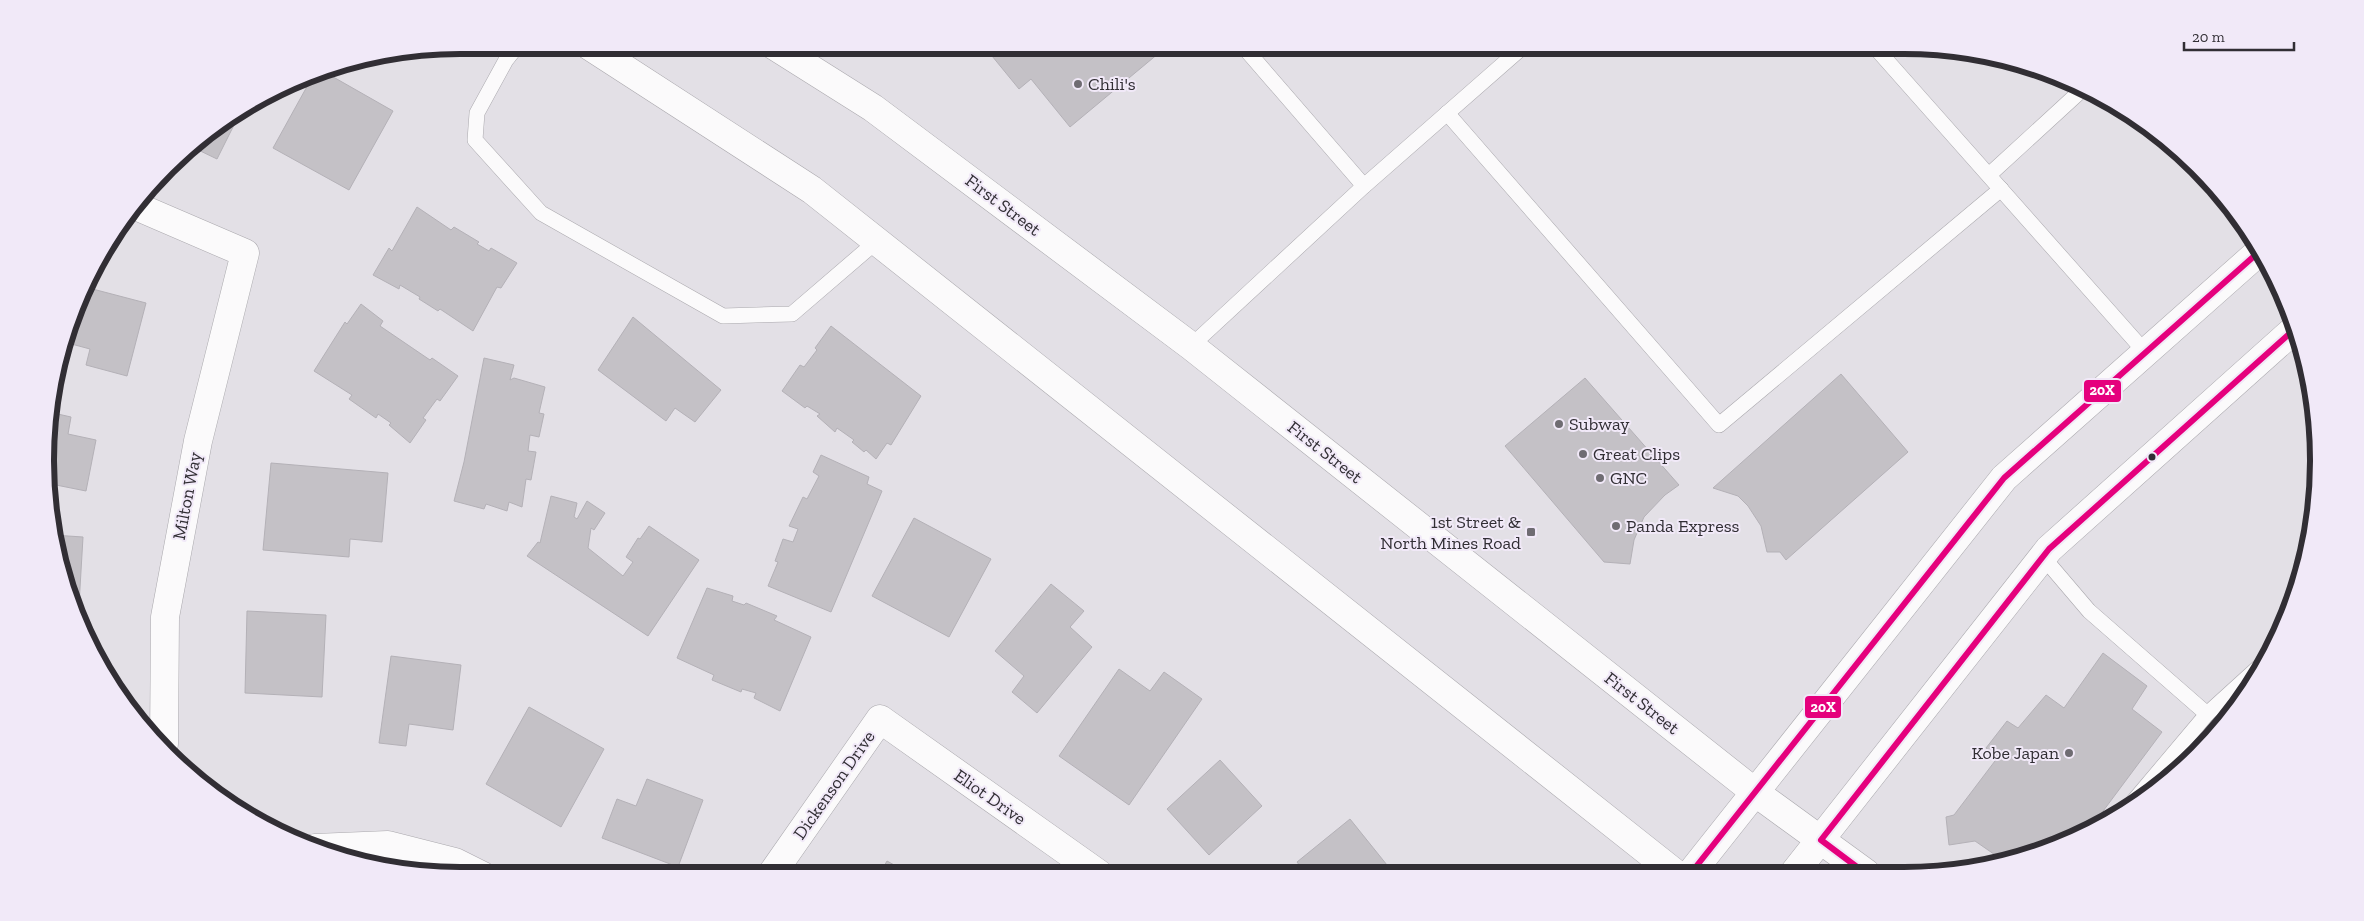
<svg xmlns="http://www.w3.org/2000/svg" width="2364" height="921" viewBox="0 0 2364 921" font-family="'Zilla Slab',serif">
  <style>
    .building { fill: #c4c1c6; stroke: #b4b1b7 }
    .lines { fill: none; stroke-linecap: round; stroke-linejoin: round }
    .service-casing { stroke: #aaa8ad; stroke-width: 16 }
    .minor-casing { stroke: #aaa8ad; stroke-width: 29 }
    .secondary-casing { stroke: #aaa8ad; stroke-width: 29 }
    .primary-casing { stroke: #aaa8ad; stroke-width: 29 }
    .service { stroke: #fbfafb; stroke-width: 15 }
    .minor { stroke: #fbfafb; stroke-width: 28 }
    .secondary { stroke: #fbfafb; stroke-width: 28 }
    .primary { stroke: #fbfafb; stroke-width: 28 }
    .bus-1-casing { stroke: #f1e9f8; stroke-width: 10 }
    .bus-1 { stroke: #e5007d; stroke-width: 6 }
    .poi-dot { fill: #6f6c72; stroke: #f1e9f8; stroke-width: 2 }
    .bus-dot { fill: #312e34; stroke: #f1e9f8; stroke-width: 2 }
    .labels { text-anchor: middle; stroke-width: 4; stroke-linejoin: round; paint-order: stroke }
    .poi-label { font-size: 18px; fill: #312e34; stroke: #f1e9f8; text-anchor: start }
    .street-label { font-size: 18px; fill: #312e34; stroke: #f1e9f8 }
    .rim { fill: none; stroke: #312e34; stroke-width: 6 }
    .line-badge { stroke: #f1e9f8; stroke-width: 2 }
    .badge-label { font-size: 14px; text-anchor: middle; font-weight: bold; fill: #fff }
  </style>
  <rect width="100%" height="100%" fill="#e3e0e6"/>
  <g class="building">
    <path d="M983,45H1152L1159,53L1070,127L1031,79L1019,89Z"/>
    <path d="M321,70L393,111L349,190L273,148L315,72Z"/>
    <path d="M242,109L217,159L190,146Z"/>
    <path d="M417,207L451,230L454,227L479,242L477,244L489,251L491,248L517,263L501,288L497,287L473,331L440,309L438,311L419,299L420,297L400,285L399,289L373,275L389,248L392,251Z"/>
    <path d="M85,287L146,303L127,376L86,365L90,349L64,342L67,327Z"/>
    <path d="M361,304L383,321L380,326L430,360L432,358L458,376L440,401L437,399L423,418L426,420L410,443L389,425L391,423L378,414L376,418L349,399L352,395L314,371L345,322L347,324Z"/>
    <path d="M633,317L721,390L695,422L675,408L666,421L598,370Z"/>
    <path d="M831,326L921,396L891,445L887,443L876,459L866,450L864,452L852,442L854,440L837,428L835,432L817,416L820,414L807,406L805,408L782,391L800,365L804,367L817,350L815,348Z"/>
    <path d="M484,358L514,365L510,380L514,378L545,387L539,413L544,414L539,437L530,435L528,451L536,452L531,480L526,479L522,507L509,502L507,511L486,504L484,509L454,501L464,462Z"/>
    <path d="M1841,374L1908,452L1786,560L1780,552H1767L1761,526L1748,506L1738,496L1713,488Z"/>
    <path d="M1585,378L1679,485L1665,495L1644,517L1634,540L1630,564L1604,562L1505,446Z"/>
    <path d="M49,412L71,417L68,434L96,440L86,491L51,484Z"/>
    <path d="M821,455L869,477L867,484L882,491L831,612L768,586L778,562L775,561L783,539L793,542L798,529L789,526L803,497L807,499L819,476L813,472Z"/>
    <path d="M271,463L388,473L382,542L350,539L349,557L263,550Z"/>
    <path d="M551,496L577,503L574,517L577,519L587,501L605,513L594,530L591,528L588,548L623,576L633,562L626,557L638,538L640,539L649,526L699,560L648,636L527,556L538,542L540,543Z"/>
    <path d="M914,518L991,559L949,637L872,596Z"/>
    <path d="M53,535L83,537L78,622L53,542Z"/>
    <path d="M1051,584L1084,611L1070,627L1092,647L1037,713L1012,692L1024,676L995,651Z"/>
    <path d="M707,588L733,596L732,601L744,605L746,603L777,616L774,620L811,637L780,711L754,698L756,693L742,689L741,692L712,680L714,675L677,658Z"/>
    <path d="M247,611L326,615L322,697L245,693Z"/>
    <path d="M2103,653L2147,686L2132,709L2162,732L2086,834L2001,859L1975,841L1949,845L1946,817L1954,815L1998,757L1986,748L2007,721L2018,728L2046,695L2064,708Z"/>
    <path d="M391,656L461,665L453,730L409,724L406,746L379,743Z"/>
    <path d="M1119,669L1150,691L1164,672L1202,699L1129,805L1059,756Z"/>
    <path d="M529,707L604,749L561,827L486,784Z"/>
    <path d="M1220,760L1262,806L1209,855L1167,809Z"/>
    <path d="M647,779L703,800L678,867L602,838L617,799L636,806Z"/>
    <path d="M1350,819L1387,865L1377,874H1306L1297,862Z"/>
    <path d="M887,861L912,875H879Z"/>
  </g>
  <g class="lines">
    <defs>
      <g id="service">
        <path d="M518,45L506,60L477,113L475,140L541,213L723,316L792,314L877,241"/>
        <path d="M1242,45L1364,186"/>
        <path d="M1873,45L2146,353"/>
        <path d="M1447,113L1719,425L2001,189"/>
        <path d="M1989,175L2085,87"/>
        <path d="M1191,346L1364,186L1525,45"/>
        <path d="M2043,557L2089,611L2207,714"/>
        <path d="M2132,803L2207,714L2261,665"/>
      </g>
      <g id="minor">
        <path d="M138,207L245,253L198,441L165,617L164,744"/>
        <path d="M315,848L388,845L455,862L483,876"/>
        <path d="M771,875L880,719L1099,874"/>
      </g>
      <g id="secondary">
        <path d="M1691,873L2004,478L2261,250"/>
        <path d="M1794,873L2049,549L2297,327"/>
      </g>
      <g id="primary">
        <path d="M588,45L812,190L1675,873"/>
        <path d="M773,45L873,108L1191,346L1756,793L1866,873"/>
      </g>
    </defs>
    <use href="#service" class="service-casing"/>
    <use href="#minor" class="minor-casing"/>
    <use href="#secondary" class="secondary-casing"/>
    <use href="#primary" class="primary-casing"/>
    <use href="#service" class="service"/>
    <use href="#minor" class="minor"/>
    <use href="#secondary" class="secondary"/>
    <use href="#primary" class="primary"/>
    <defs>
      <g id="bus-1">
        <path d="M1691,873L2004,478L2261,250"/>
        <path d="M1865,873L1821,840L2049,549L2297,327"/>
      </g>
    </defs>
    <use href="#bus-1" class="bus-1-casing"/>
    <use href="#bus-1" class="bus-1"/>
  </g>
  <g class="poi-dot">
    <circle cx="1078" cy="84" r="5"/>
    <circle cx="1559" cy="424" r="5"/>
    <circle cx="1583" cy="454" r="5"/>
    <circle cx="1600" cy="478" r="5"/>
    <circle cx="1616" cy="526" r="5"/>
    <rect x="1526" y="527" width="10" height="10" rx="2.5"/>
    <circle cx="2069" cy="753" r="5"/>
  </g>
  <circle class="bus-dot" cx="2152" cy="457" r="4.5"/>
  <g class="labels">
    <g class="poi-label">
      <text x="1088" y="90">Chili's</text>
      <text x="1569" y="430">Subway</text>
      <text x="1593" y="460">Great Clips</text>
      <text x="1610" y="484">GNC</text>
      <text x="1521" y="528" text-anchor="end">1st Street &amp;<tspan x="1521" dy="21">North Mines Road</tspan></text>
      <text x="1626" y="532">Panda Express</text>
      <text x="2059" y="759" text-anchor="end">Kobe Japan</text>
    </g>
    <g class="street-label">
      <text transform="translate(1003 205) rotate(37)" y="6">First Street</text>
      <text transform="translate(1325 452) rotate(38)" y="6">First Street</text>
      <text transform="translate(187 496) rotate(-79)" y="6">Milton Way</text>
      <text transform="translate(1642 703) rotate(38)" y="6">First Street</text>
      <text transform="translate(834 785) rotate(-55)" y="6">Dickenson Drive</text>
      <text transform="translate(990 797) rotate(35)" y="6">Eliot Drive</text>
    </g>
  </g>
  <path d="M0 0H2364V921H0ZM460 54H1904A406 406 0 0 1 2310 460V461A406 406 0 0 1 1904 867H460A406 406 0 0 1 54 461V460A406 406 0 0 1 460 54Z" fill="#f1e9f8" fill-rule="evenodd"/>
  <path class="rim" d="M460 54H1904A406 406 0 0 1 2310 460V461A406 406 0 0 1 1904 867H460A406 406 0 0 1 54 461V460A406 406 0 0 1 460 54Z"/>
  <g class="line-badge">
    <rect x="2083" y="379" width="39" height="24" rx="5" fill="#e5007d"/>
    <rect x="1804" y="695" width="38" height="24" rx="5" fill="#e5007d"/>
  </g>
  <g class="badge-label">
    <text x="2102" y="395">20X</text>
    <text x="1823" y="712">20X</text>
  </g>
  <path d="M2184 42v8h110v-8" fill="none" stroke="#312e34" stroke-width="2.5"/>
  <text x="2192" y="42" font-size="15" fill="#312e34" stroke="#f1e9f8" stroke-width="4" paint-order="stroke">20 m</text>
</svg>
